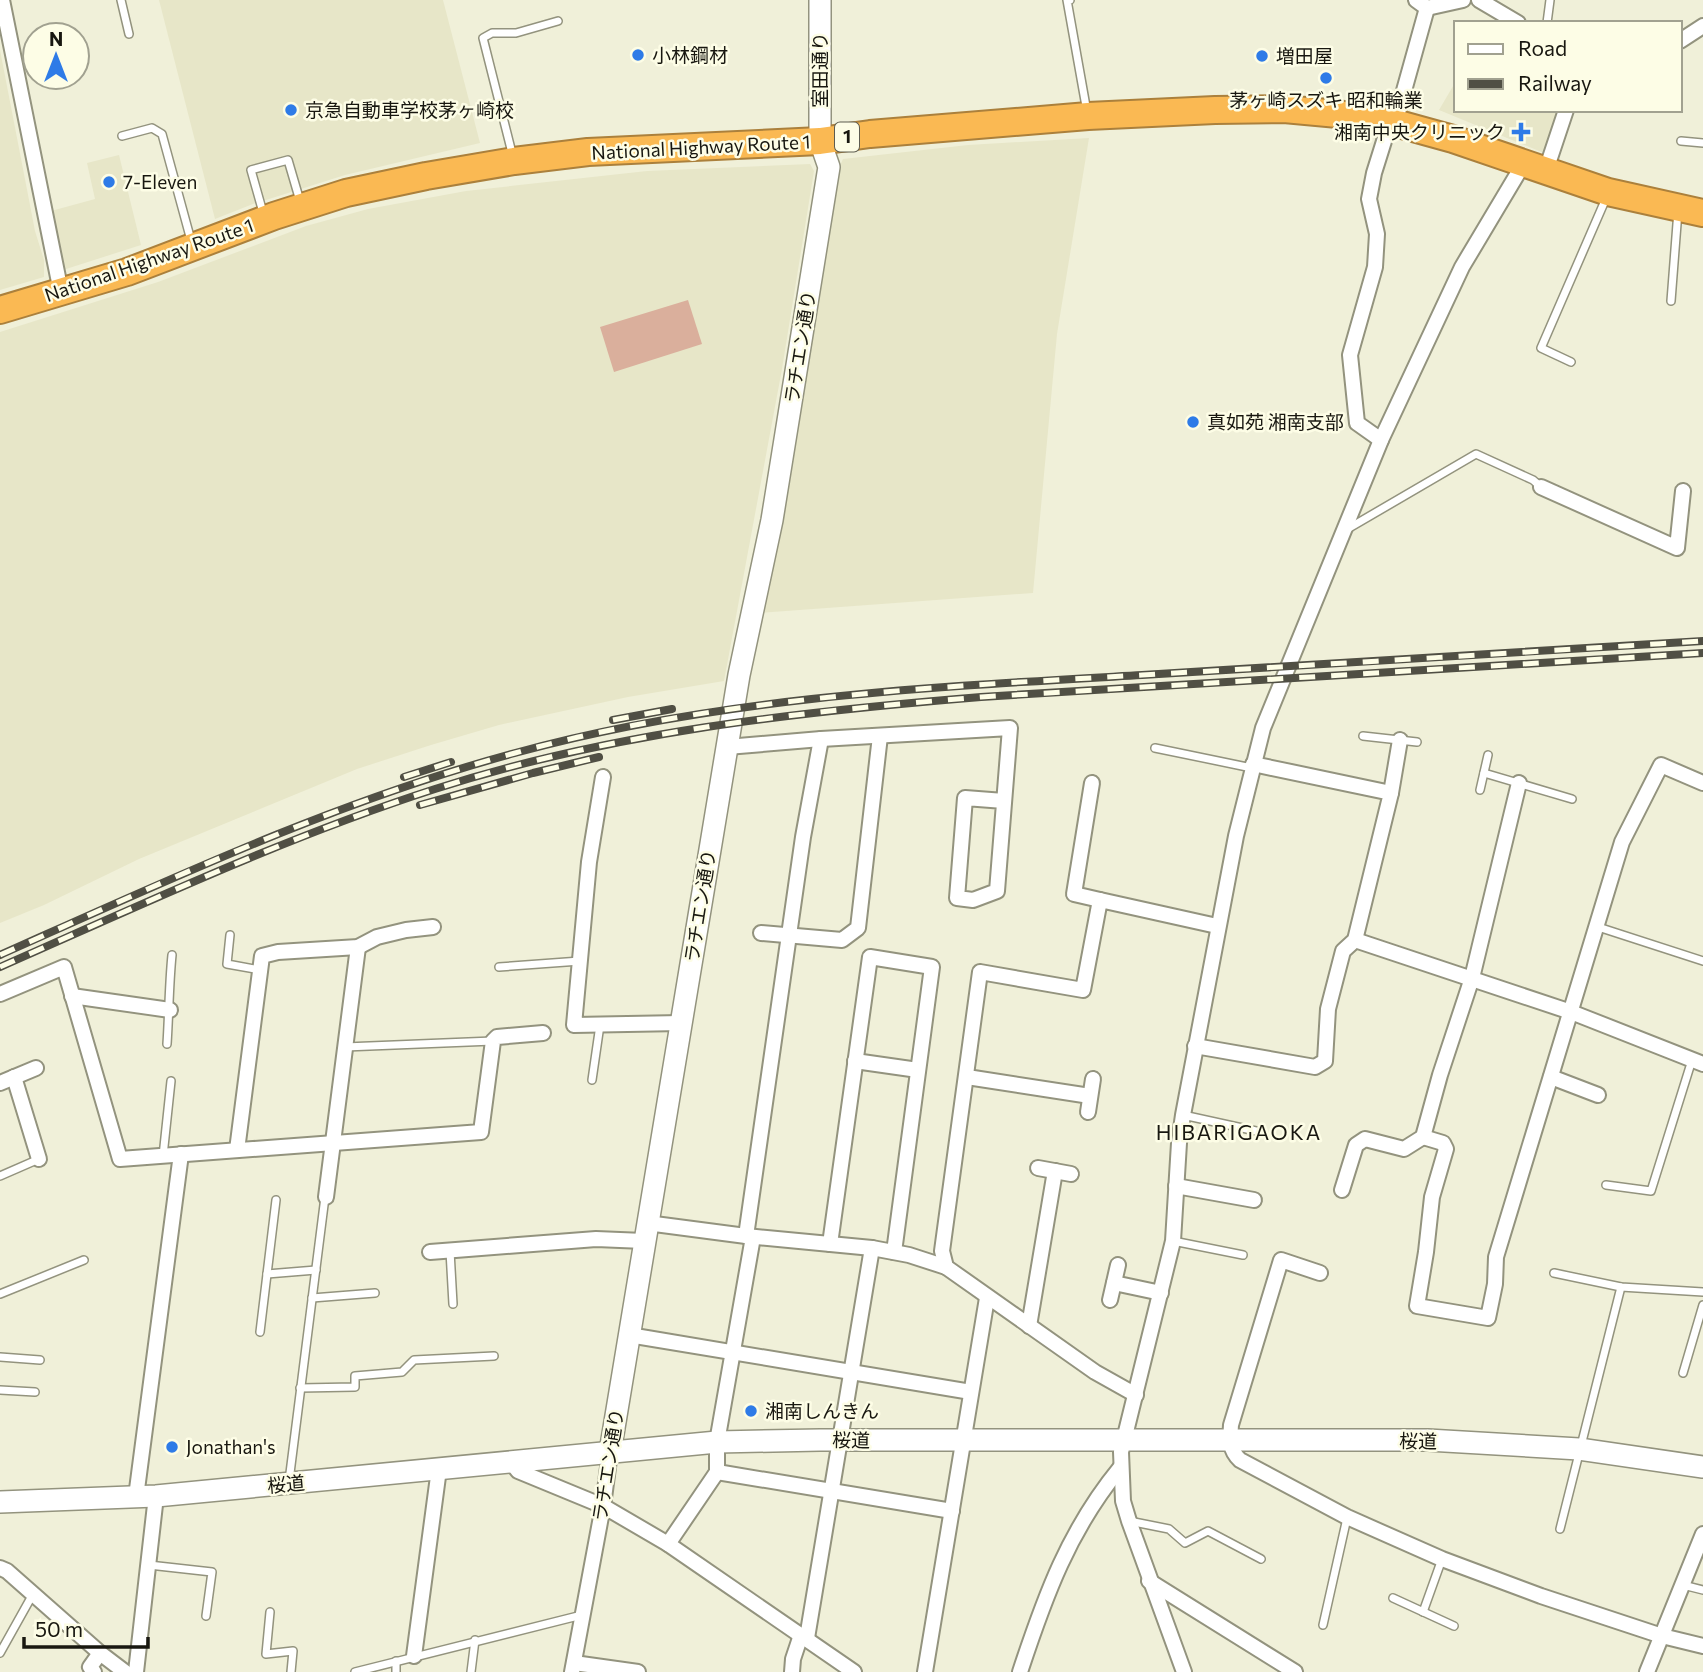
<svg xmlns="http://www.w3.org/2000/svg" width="1703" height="1672" viewBox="0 0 1703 1672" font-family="Commissioner,'Noto Sans JP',sans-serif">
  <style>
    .built { fill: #e7e6c8 }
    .green { fill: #daaf9c }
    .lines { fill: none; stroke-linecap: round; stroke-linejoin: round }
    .lane-casing { stroke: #93937e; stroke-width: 10 }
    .street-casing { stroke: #93937e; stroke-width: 18 }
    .secondary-casing { stroke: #93937e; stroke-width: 24 }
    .highway-casing { stroke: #ab803c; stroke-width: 30 }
    .lane { stroke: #fff; stroke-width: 7 }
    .street { stroke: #fff; stroke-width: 14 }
    .secondary { stroke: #fff; stroke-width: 21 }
    .highway { stroke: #fab953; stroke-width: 26 }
    .rail-casing { stroke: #504f44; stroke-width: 8 }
    .rail { stroke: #fdfde6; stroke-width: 5; stroke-dasharray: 16; stroke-linecap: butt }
    .poi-dot { fill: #2e7be7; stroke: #fdfde6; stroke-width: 2.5 }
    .labels { text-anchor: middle; stroke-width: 5; stroke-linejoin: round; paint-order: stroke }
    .shield { fill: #fdfde6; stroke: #5d5c50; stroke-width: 2 }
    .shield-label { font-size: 18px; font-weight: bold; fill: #181710 }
    .poi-label { font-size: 19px; fill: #181710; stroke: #fdfde6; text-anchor: start }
    .street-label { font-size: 19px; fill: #181710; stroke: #fdfde6 }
    .neighbourhood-label { font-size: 21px; letter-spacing: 2px; fill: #181710; stroke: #fdfde6 }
  </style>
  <rect width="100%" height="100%" fill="#f0f0d9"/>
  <g class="built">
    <path d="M159,0H443L480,143L345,175L253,204L215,219Z"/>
    <path d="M0,50L35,231L44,260V277L0,290Z"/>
    <path d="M1456,81V110H1557L1544,153L1439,110Z"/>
    <path d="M1089,138L1057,334L1033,593L760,613L836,174L843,159L968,145Z"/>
    <path d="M119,155L141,245L63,270L51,211L95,199L87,163Z"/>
    <path d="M810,164L814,171L782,369L724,681L628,697L499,725L431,745L357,769L139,859L44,905L0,923V332L158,282L306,226L368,209L466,191L647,171Z"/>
  </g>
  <path class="green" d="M688,300L702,344L614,372L600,327Z"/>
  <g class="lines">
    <defs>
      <g id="lane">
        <path d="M121,0L129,34"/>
        <path d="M1070,0H1067L1087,112"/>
        <path d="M1547,23L1550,0"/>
        <path d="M122,136L152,128L162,134L192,244"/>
        <path d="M1681,141L1703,143"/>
        <path d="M513,157L483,38L492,33H516L558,21"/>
        <path d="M264,216L251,170L288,160L300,201"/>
        <path d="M1671,301L1678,211"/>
        <path d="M1571,362L1541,348L1607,196"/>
        <path d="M1344,531L1476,454L1533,480L1541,487"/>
        <path d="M1363,736L1417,742"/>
        <path d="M1155,748L1252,768"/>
        <path d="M1484,773L1572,799"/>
        <path d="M1480,790L1488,755"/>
        <path d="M1595,926L1703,961"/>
        <path d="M230,935L227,964L260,970"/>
        <path d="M499,967L580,961"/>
        <path d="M167,1044C169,1014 169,985 172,955"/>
        <path d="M345,1047L493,1041"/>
        <path d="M592,1080L600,1025"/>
        <path d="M1183,1115L1256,1131"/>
        <path d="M163,1156L171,1081"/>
        <path d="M0,1176L39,1159"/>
        <path d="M1606,1185L1651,1191L1692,1060"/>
        <path d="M1173,1241L1243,1255"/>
        <path d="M450,1251L453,1304"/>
        <path d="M1554,1273L1621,1287L1703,1292"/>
        <path d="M267,1274L316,1270"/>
        <path d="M0,1294L84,1260"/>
        <path d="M312,1298L375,1293"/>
        <path d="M260,1332L276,1200"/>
        <path d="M0,1357L40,1360"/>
        <path d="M1683,1373L1703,1305"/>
        <path d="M300,1388L355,1387V1376L402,1372L414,1360L494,1356"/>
        <path d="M0,1390L35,1392"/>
        <path d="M289,1481L325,1197"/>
        <path d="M1129,1521L1169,1529L1185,1543L1208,1531L1261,1559"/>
        <path d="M1560,1529L1621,1287"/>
        <path d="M149,1565L212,1572L206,1616"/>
        <path d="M1683,1585L1703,1590"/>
        <path d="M1393,1598L1454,1626"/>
        <path d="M270,1612L266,1654L293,1651L291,1672"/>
        <path d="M1423,1612L1442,1559"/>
        <path d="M1323,1625L1347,1518"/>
        <path d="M0,1653L33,1594"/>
        <path d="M396,1661V1672"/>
        <path d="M355,1672L582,1615"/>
        <path d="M471,1672L475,1640"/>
      </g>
      <g id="street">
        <path d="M2,0L61,292"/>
        <path d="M1416,0L1427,8L1463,0"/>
        <path d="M1479,0L1518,23"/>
        <path d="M1680,41L1703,26"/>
        <path d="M1395,123L1427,8"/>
        <path d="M1546,170L1566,110"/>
        <path d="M1381,440L1357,423L1350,355L1375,267L1377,234L1369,199L1374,173L1390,122"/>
        <path d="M1541,487L1677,548L1683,491"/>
        <path d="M727,747L821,739L1010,728L997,891L973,900L957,898L965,798L1004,801"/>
        <path d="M603,777L589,862L574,1025L681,1023"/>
        <path d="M1092,783L1074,894L1100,900"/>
        <path d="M1391,793L1400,740"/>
        <path d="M761,933L842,940L858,928L880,736"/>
        <path d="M1355,940L1571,1012L1703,1064"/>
        <path d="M0,994L64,967L120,1159L481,1132L493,1041L497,1037L543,1033"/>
        <path d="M72,996L170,1010"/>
        <path d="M1195,1046L1315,1067L1325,1061L1328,1009L1343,951L1355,940L1391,793L1253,764"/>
        <path d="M855,1061L918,1070"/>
        <path d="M14,1077L39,1159"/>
        <path d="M967,1077L1090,1096"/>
        <path d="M1551,1077L1598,1095"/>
        <path d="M0,1083L36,1068"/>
        <path d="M1088,1112L1093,1079"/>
        <path d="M1423,1137L1443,1143L1446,1149L1432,1197L1426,1252L1417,1306L1488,1318L1495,1284L1496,1257L1622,842L1661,765L1703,783"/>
        <path d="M237,1150L262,956L278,952L358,947L377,937L406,930L433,927"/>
        <path d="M1038,1168L1071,1174"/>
        <path d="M1176,1186L1254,1200"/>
        <path d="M1342,1190L1356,1145L1365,1139L1404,1149L1423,1137L1440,1075L1472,978L1519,783"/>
        <path d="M326,1197L358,947"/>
        <path d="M647,1223L746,1236L872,1248L909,1255L946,1267"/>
        <path d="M746,1236L803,837L821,739"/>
        <path d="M830,1244L870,957L932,967L894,1252"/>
        <path d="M430,1252L596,1239L644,1241"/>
        <path d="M1320,1273L1281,1260L1231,1425C1230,1438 1229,1450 1240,1460L1347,1517L1442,1559L1541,1596L1662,1636L1703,1646"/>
        <path d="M1114,1283L1161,1293"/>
        <path d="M1110,1300L1118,1265"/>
        <path d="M1029,1326L1055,1171"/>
        <path d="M629,1335L971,1392"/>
        <path d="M1136,1395L1095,1372L946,1267L942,1251L980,972L1083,990L1100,900L1217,926"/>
        <path d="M511,1462L518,1471L603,1506L668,1544L854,1672"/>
        <path d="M717,1472L952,1511"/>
        <path d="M136,1497L181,1154"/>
        <path d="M668,1544L717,1472V1442L753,1237"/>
        <path d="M0,1568L7,1571L100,1653L125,1672"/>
        <path d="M1149,1581L1295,1672"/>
        <path d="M807,1638L872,1248"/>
        <path d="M414,1656L439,1469"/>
        <path d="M574,1663L638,1672"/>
        <path d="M94,1672L90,1667L100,1653"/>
        <path d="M136,1672L156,1496"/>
        <path d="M572,1672L603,1506L610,1452"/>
        <path d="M792,1672L793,1659L801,1635"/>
        <path d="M925,1672L987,1298"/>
        <path d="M1020,1672C1045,1596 1069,1530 1120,1468"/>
        <path d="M1184,1672L1129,1521L1123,1501L1121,1452L1173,1241L1179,1143L1183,1115L1236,836L1263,728L1381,440L1462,267L1524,163"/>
        <path d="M1647,1672L1703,1534"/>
      </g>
      <g id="secondary">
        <path d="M610,1452L739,675L772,520L829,167L820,141V0"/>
        <path d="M0,1502L156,1496L717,1442L820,1440H1428L1579,1449L1703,1467"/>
      </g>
      <path id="highway" d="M0,310L127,272L274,216L346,193L426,176L514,161L588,152L820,141L870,134L1088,116L1215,110L1284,109L1338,114L1395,123L1453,139L1608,192L1703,213"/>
    </defs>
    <use href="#lane" class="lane-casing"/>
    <use href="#street" class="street-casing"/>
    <use href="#secondary" class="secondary-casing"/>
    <use href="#highway" class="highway-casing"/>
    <use href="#lane" class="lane"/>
    <use href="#street" class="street"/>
    <use href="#secondary" class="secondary"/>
    <use href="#highway" class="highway"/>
    <defs>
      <g id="rail">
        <path d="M613,720L672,709"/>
        <path d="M404,777L451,762"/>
        <path d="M420,805L533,773L599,757"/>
        <path d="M0,955C168,880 337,801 515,753C718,697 932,687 1142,675C1329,664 1516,653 1703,641"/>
        <path d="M0,967C143,904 286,837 435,789C612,732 796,712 981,697L1703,653"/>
      </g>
    </defs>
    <use href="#rail" class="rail-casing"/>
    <use href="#rail" class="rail"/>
  </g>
  <g class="poi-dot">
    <circle cx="638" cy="55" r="7"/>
    <circle cx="1262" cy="56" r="7"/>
    <circle cx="1326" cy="78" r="7"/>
    <circle cx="291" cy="110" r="7"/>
    <path d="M1517.5 121.5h7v7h7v7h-7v7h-7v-7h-7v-7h7z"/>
    <circle cx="109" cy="182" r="7"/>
    <circle cx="1193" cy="422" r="7"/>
    <circle cx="751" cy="1411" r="7"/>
    <circle cx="172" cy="1447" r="7"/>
  </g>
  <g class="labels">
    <rect class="shield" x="835" y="122.5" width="24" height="29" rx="5"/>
    <g class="shield-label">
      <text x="847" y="143">1</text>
    </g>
    <g class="poi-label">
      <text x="652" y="62">小林鋼材</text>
      <text x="1276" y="63">増田屋</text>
      <text x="1326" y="107" text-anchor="middle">茅ヶ崎スズキ 昭和輪業</text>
      <text x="305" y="117">京急自動車学校茅ヶ崎校</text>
      <text x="1505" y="139" text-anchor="end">湘南中央クリニック</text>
      <text x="123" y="189">7-Eleven</text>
      <text x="1207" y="429">真如苑 湘南支部</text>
      <text x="765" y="1418">湘南しんきん</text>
      <text x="186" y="1454">Jonathan's</text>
    </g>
    <g class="street-label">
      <text transform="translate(820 70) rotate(-90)" y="7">室田通り</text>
      <text transform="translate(701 147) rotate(-3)" y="7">National Highway Route 1</text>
      <text transform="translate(149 260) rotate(-19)" y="7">National Highway Route 1</text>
      <text transform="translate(800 347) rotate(-81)" y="7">ラチエン通り</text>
      <text transform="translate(700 906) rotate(-81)" y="7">ラチエン通り</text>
      <text transform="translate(851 1440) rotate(1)" y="7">桜道</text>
      <text transform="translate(1418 1441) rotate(1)" y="7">桜道</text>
      <text transform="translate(608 1465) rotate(-81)" y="7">ラチエン通り</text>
      <text transform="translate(286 1484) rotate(-5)" y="7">桜道</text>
    </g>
    <g class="neighbourhood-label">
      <text x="1239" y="1140">HIBARIGAOKA</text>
    </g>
  </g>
  <rect x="1454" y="21" width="228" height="91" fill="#fdfde6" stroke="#a1a190" stroke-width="2"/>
  <rect x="1468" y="44" width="35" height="10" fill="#ffffff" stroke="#a1a190" stroke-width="2"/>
  <text x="1518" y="56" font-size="21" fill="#181710">Road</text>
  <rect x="1468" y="79" width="35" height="10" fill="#504f44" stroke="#a1a190" stroke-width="2"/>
  <text x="1518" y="91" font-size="21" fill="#181710">Railway</text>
  <g transform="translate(56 56)"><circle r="33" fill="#fdfde6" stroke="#a1a190" stroke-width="2"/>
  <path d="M0-5L12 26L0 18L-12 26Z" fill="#2e7be7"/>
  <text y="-10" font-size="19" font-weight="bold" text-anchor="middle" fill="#181710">N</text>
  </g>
  <path d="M24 1637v10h124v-10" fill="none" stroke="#181710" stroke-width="3.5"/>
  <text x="35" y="1637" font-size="21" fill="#181710" stroke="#fdfde6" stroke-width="5" paint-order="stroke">50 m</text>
</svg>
